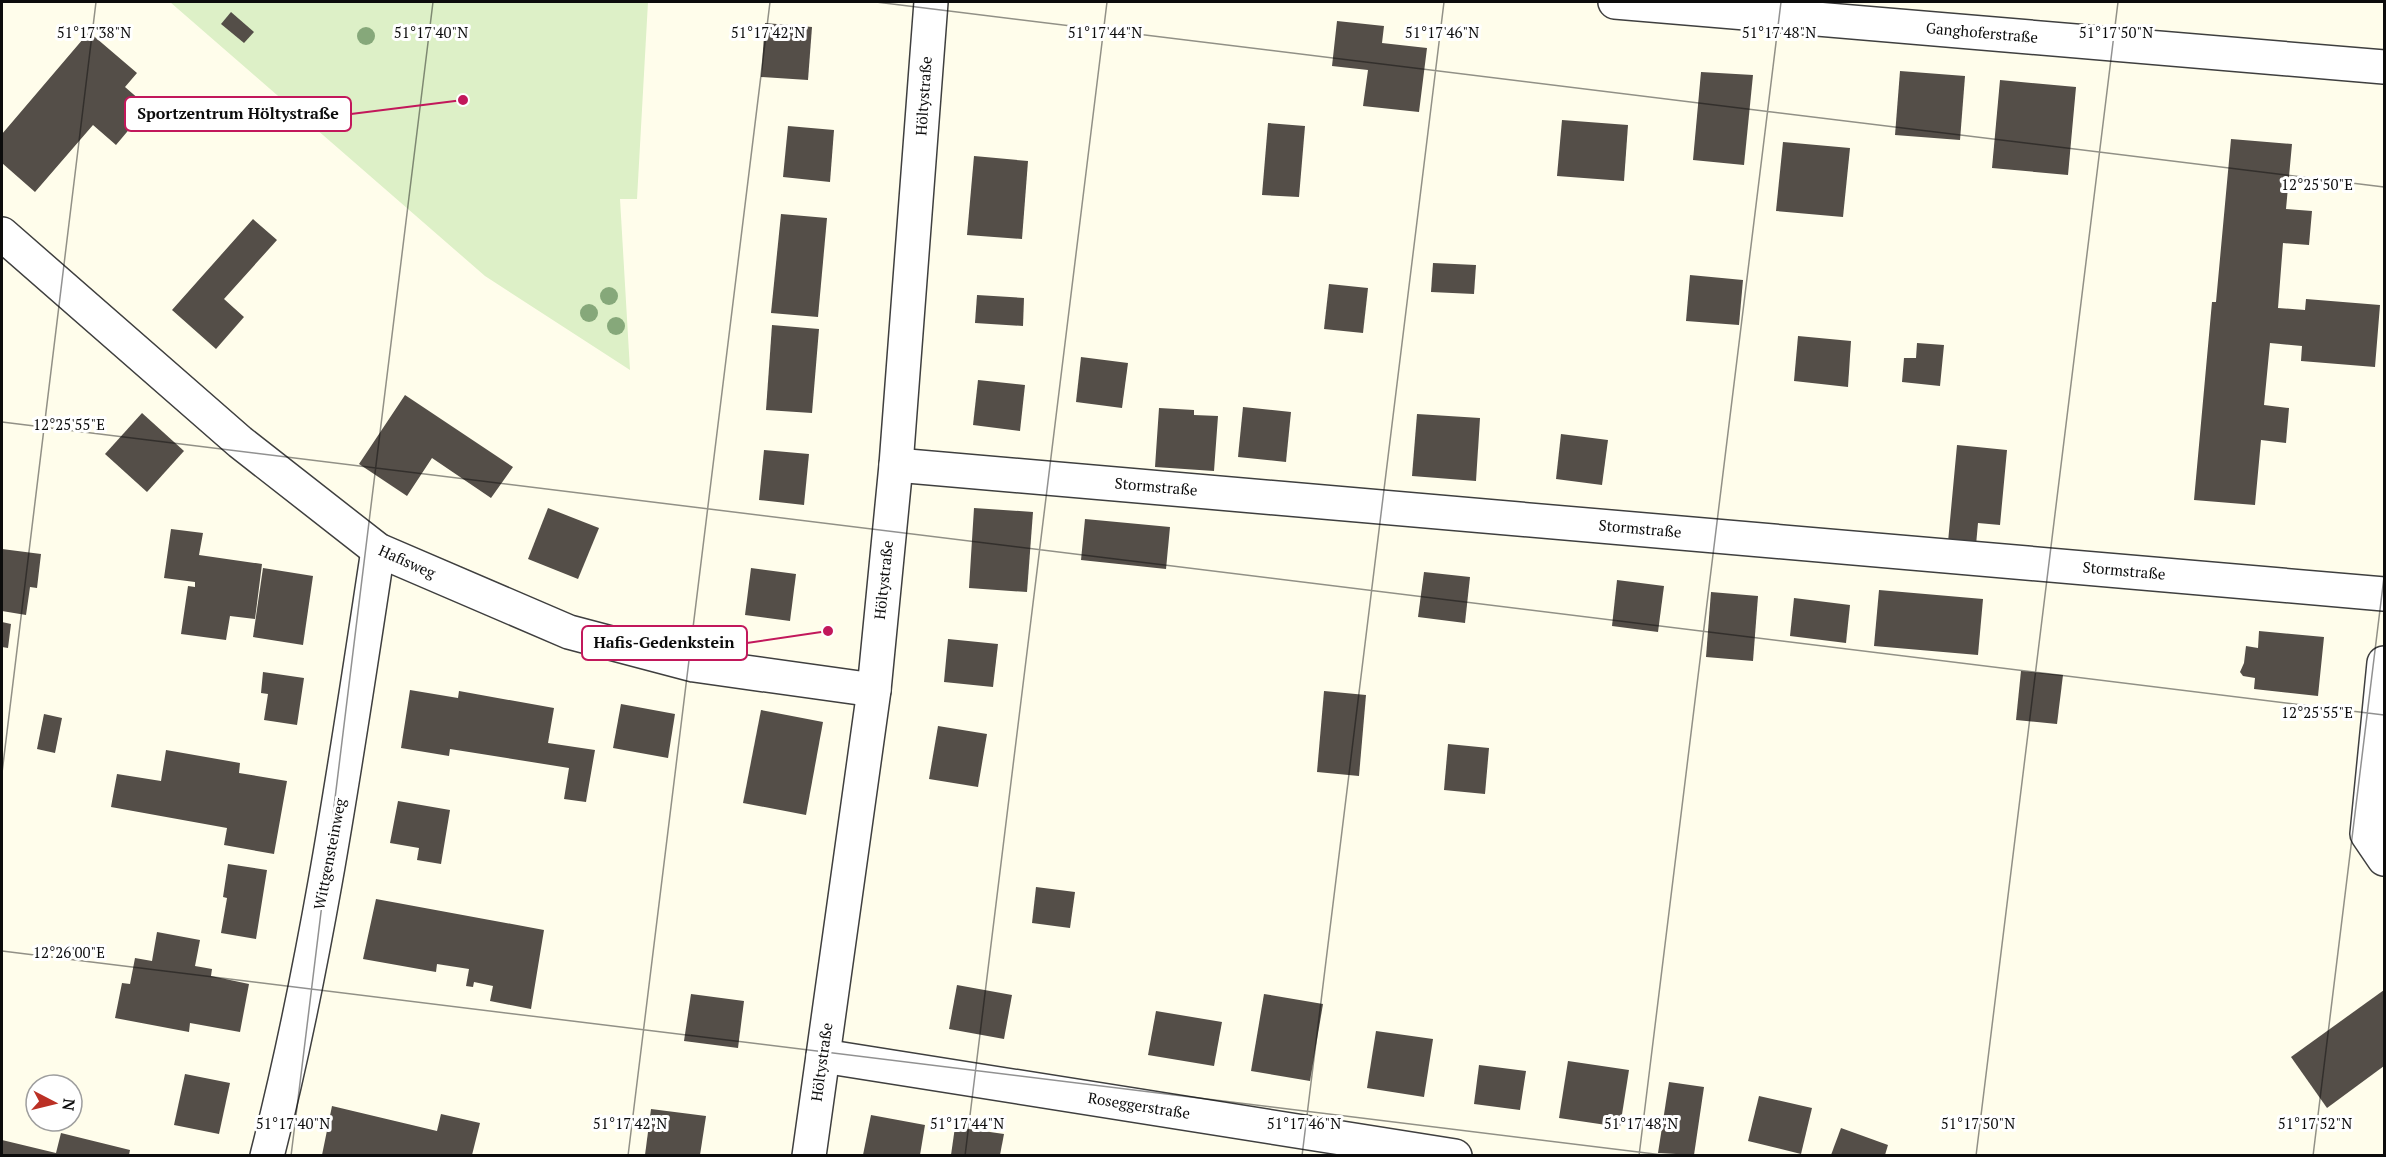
<svg xmlns="http://www.w3.org/2000/svg" width="2386" height="1157" viewBox="0 0 2386 1157" font-family="'PT Serif',serif">
  <style>
    .pitch { fill: #ddf0c7 }
    .building { fill: #544e48 }
    .lines { fill: none; stroke-linecap: round; stroke-linejoin: round }
    .minor-casing { stroke: #3f3f3f; stroke-width: 36 }
    .minor { stroke: #fff; stroke-width: 33 }
    .tree { fill: #86a87a }
    .ticks { fill: none; stroke: #0c0c0c; stroke-width: 1.5; stroke-opacity: 0.45 }
    .labels { text-anchor: middle; stroke-width: 6; stroke-linejoin: round; paint-order: stroke }
    .street-label { font-size: 15px; fill: #0c0c0c; stroke: #fff }
    .ticks-label { font-size: 15px; text-anchor: middle; fill: #0c0c0c; stroke: #fff; stroke-width: 6; stroke-linejoin: round; paint-order: stroke }
    .leader { fill: none; stroke: #c2185b; stroke-width: 2 }
    .callout-dot { fill: #c2185b; stroke: #fff; stroke-width: 2 }
    .callout { fill: #fff; stroke: #c2185b; stroke-width: 2 }
    .callout-label { font-size: 16px; text-anchor: middle; font-weight: bold; fill: #0c0c0c }
  </style>
  <rect width="100%" height="100%" fill="#fffdeb"/>
  <path class="pitch" d="M170,2H648L637,199H620L630,370L485,276Z"/>
  <g class="building">
    <path d="M231,12L254,32L244,43L221,24Z"/>
    <path d="M1337,21L1384,26L1382,43L1427,48L1419,112L1363,106L1368,70L1332,66Z"/>
    <path d="M765,23L812,27L808,80L761,77Z"/>
    <path d="M89,32L137,73L125,87L148,107L116,145L93,125L35,192L2,163V134Z"/>
    <path d="M1900,71L1965,76L1960,140L1895,135Z"/>
    <path d="M1701,72L1753,75L1744,165L1693,160Z"/>
    <path d="M2000,80L2076,87L2068,175L1992,168Z"/>
    <path d="M1562,120L1628,125L1624,181L1557,176Z"/>
    <path d="M1268,123L1305,126L1299,197L1262,195Z"/>
    <path d="M788,126L834,130L830,182L783,177Z"/>
    <path d="M2231,139L2292,144L2286,209L2312,211L2309,245L2283,243L2278,308L2305,310L2306,299L2380,305L2375,367L2301,361L2302,346L2270,343L2264,405L2289,408L2286,443L2261,440L2255,505L2194,500L2212,302H2216Z"/>
    <path d="M1783,142L1850,148L1843,217L1776,211Z"/>
    <path d="M974,156L1028,161L1022,239L967,235Z"/>
    <path d="M781,214L827,218L818,317L771,313Z"/>
    <path d="M253,219L277,240L224,299L244,317L216,349L172,310Z"/>
    <path d="M1433,263L1476,265L1474,294L1431,292Z"/>
    <path d="M1690,275L1743,280L1739,325L1686,321Z"/>
    <path d="M1329,284L1368,288L1363,333L1324,329Z"/>
    <path d="M977,295L1024,298L1023,326L975,323Z"/>
    <path d="M772,325L819,329L812,413L766,410Z"/>
    <path d="M1798,336L1851,341L1848,387L1794,381Z"/>
    <path d="M1917,343L1944,345L1940,386L1902,382L1904,358H1916Z"/>
    <path d="M1081,357L1128,363L1122,408L1076,402Z"/>
    <path d="M978,380L1025,385L1020,431L973,425Z"/>
    <path d="M405,395L513,467L491,498L432,458L407,496L359,464Z"/>
    <path d="M1243,407L1291,412L1286,462L1238,457Z"/>
    <path d="M1159,408L1194,410V415L1218,416L1214,471L1155,467Z"/>
    <path d="M142,413L184,451L147,492L105,454Z"/>
    <path d="M1417,414L1480,418L1476,481L1412,476Z"/>
    <path d="M1561,434L1608,440L1602,485L1556,479Z"/>
    <path d="M1957,445L2007,450L2000,525L1978,523L1976,545L1948,542Z"/>
    <path d="M764,450L809,454L804,505L759,500Z"/>
    <path d="M548,508L599,528L578,579L528,559Z"/>
    <path d="M974,508L1033,512L1027,592L969,588Z"/>
    <path d="M1085,519L1170,527L1166,569L1081,560Z"/>
    <path d="M171,529L203,533L199,555L262,564L255,619L230,616L226,640L181,634L188,586L195,587V582L164,578Z"/>
    <path d="M2,549L41,554L37,588L30,587L26,615L2,611Z"/>
    <path d="M263,568L313,576L303,645L253,637Z"/>
    <path d="M751,568L796,574L790,621L745,615Z"/>
    <path d="M1424,572L1470,577L1465,623L1418,617Z"/>
    <path d="M1617,580L1664,586L1658,632L1612,626Z"/>
    <path d="M1879,590L1983,599L1978,655L1874,646Z"/>
    <path d="M1711,592L1758,596L1753,661L1706,657Z"/>
    <path d="M1794,598L1850,605L1846,643L1790,636Z"/>
    <path d="M2,622L11,624L8,648L2,647Z"/>
    <path d="M2259,631L2324,637L2318,696L2254,689L2255,678L2243,676L2240,672L2244,663L2246,646L2258,648Z"/>
    <path d="M948,639L998,644L993,687L944,682Z"/>
    <path d="M2021,671L2063,675L2057,724L2016,720Z"/>
    <path d="M263,672L304,678L297,725L264,720L268,694L261,693Z"/>
    <path d="M410,690L458,698L459,691L554,708L548,743L595,750L586,802L564,799L569,768L450,749L449,756L401,748Z"/>
    <path d="M1324,691L1366,695L1359,776L1317,772Z"/>
    <path d="M621,704L675,714L668,758L613,748Z"/>
    <path d="M761,710L823,722L806,815L743,803Z"/>
    <path d="M44,714L62,718L55,753L37,749Z"/>
    <path d="M938,726L987,734L978,787L929,779Z"/>
    <path d="M1448,744L1489,748L1485,794L1444,790Z"/>
    <path d="M166,750L240,763L239,773L287,781L274,854L224,845L227,828L111,807L117,774L161,781Z"/>
    <path d="M398,801L450,810L441,864L417,860L419,848L390,843Z"/>
    <path d="M228,864L267,870L256,939L221,933L227,898L223,897Z"/>
    <path d="M1036,887L1075,892L1070,928L1032,923Z"/>
    <path d="M376,899L544,930L531,1009L490,1001L493,986L474,982L473,987L466,986L469,969L437,964L436,972L363,959Z"/>
    <path d="M157,932L200,940L195,966L212,969L211,976L249,984L240,1032L190,1023L189,1032L115,1018L122,983L130,984L135,958L152,961Z"/>
    <path d="M957,985L1012,995L1004,1039L949,1029Z"/>
    <path d="M2384,990V1066L2327,1108L2291,1057Z"/>
    <path d="M691,994L744,1001L738,1048L684,1041Z"/>
    <path d="M1264,994L1323,1004L1310,1081L1251,1071Z"/>
    <path d="M1156,1011L1222,1022L1214,1066L1148,1055Z"/>
    <path d="M1376,1031L1433,1039L1424,1097L1367,1088Z"/>
    <path d="M1568,1061L1629,1070L1620,1127L1559,1118Z"/>
    <path d="M1479,1065L1526,1071L1520,1110L1474,1104Z"/>
    <path d="M185,1074L230,1083L219,1134L174,1125Z"/>
    <path d="M1669,1082L1704,1087L1694,1155L1658,1153Z"/>
    <path d="M1759,1096L1812,1108L1801,1154L1748,1141Z"/>
    <path d="M332,1106L437,1131L441,1114L480,1123L472,1155H322Z"/>
    <path d="M651,1109L706,1116L700,1155H645Z"/>
    <path d="M871,1115L925,1125L920,1155H863Z"/>
    <path d="M955,1127L1004,1134L1000,1155H951Z"/>
    <path d="M1841,1128L1888,1145L1885,1155H1831Z"/>
    <path d="M61,1133L130,1150L129,1155H2V1140L56,1153Z"/>
  </g>
  <g class="lines">
    <defs>
      <g id="minor">
        <path d="M1615,2L2384,67"/>
        <path d="M2,234L240,442L378,550L569,632L694,665L874,690"/>
        <path d="M896,465L2384,594"/>
        <path d="M2384,663L2367,834L2384,859"/>
        <path d="M823,1056L1455,1156"/>
        <path d="M267,1156C318,957 347,753 378,550"/>
        <path d="M809,1156L874,690L896,465L931,2"/>
      </g>
    </defs>
    <use href="#minor" class="minor-casing"/>
    <use href="#minor" class="minor"/>
  </g>
  <g class="tree">
    <circle cx="366" cy="36" r="9"/>
    <circle cx="609" cy="296" r="9"/>
    <circle cx="589" cy="313" r="9"/>
    <circle cx="616" cy="326" r="9"/>
  </g>
  <path class="ticks" d="M876,2L2384,187M2,422L2384,715M2,773L96,2M2,951L1671,1156M291,1156L433,2M628,1156L770,2M965,1156L1107,2M1302,1156L1444,2M1639,1156L1781,2M1976,1156L2118,2M2313,1156L2384,577"/>
  <g class="labels">
    <g class="street-label">
      <text transform="translate(1982 33) rotate(5)" y="5">Ganghoferstraße</text>
      <text transform="translate(924 96) rotate(-86)" y="5">Höltystraße</text>
      <text transform="translate(1156 487) rotate(5)" y="5">Stormstraße</text>
      <text transform="translate(1640 529) rotate(5)" y="5">Stormstraße</text>
      <text transform="translate(407 562) rotate(24)" y="5">Hafisweg</text>
      <text transform="translate(2124 571) rotate(5)" y="5">Stormstraße</text>
      <text transform="translate(884 580) rotate(-84)" y="5">Höltystraße</text>
      <text transform="translate(330 854) rotate(-79)" y="5">Wittgensteinweg</text>
      <text transform="translate(822 1062) rotate(-82)" y="5">Höltystraße</text>
      <text transform="translate(1139 1106) rotate(9)" y="5">Roseggerstraße</text>
    </g>
  </g>
  <g class="ticks-label">
    <text x="94" y="38">51°17'38"N</text>
    <text x="431" y="38">51°17'40"N</text>
    <text x="768" y="38">51°17'42"N</text>
    <text x="1105" y="38">51°17'44"N</text>
    <text x="1442" y="38">51°17'46"N</text>
    <text x="1779" y="38">51°17'48"N</text>
    <text x="2116" y="38">51°17'50"N</text>
    <text x="2317" y="190">12°25'50"E</text>
    <text x="69" y="430">12°25'55"E</text>
    <text x="2317" y="718">12°25'55"E</text>
    <text x="69" y="958">12°26'00"E</text>
    <text x="293" y="1129">51°17'40"N</text>
    <text x="630" y="1129">51°17'42"N</text>
    <text x="967" y="1129">51°17'44"N</text>
    <text x="1304" y="1129">51°17'46"N</text>
    <text x="1641" y="1129">51°17'48"N</text>
    <text x="1978" y="1129">51°17'50"N</text>
    <text x="2315" y="1129">51°17'52"N</text>
  </g>
  <path class="leader" d="M463 100L351 114M828 631L747 643"/>
  <g class="callout-dot">
    <circle cx="463" cy="100" r="6"/>
    <circle cx="828" cy="631" r="6"/>
  </g>
  <g class="callout">
    <rect x="125" y="97" width="226" height="34" rx="6"/>
    <rect x="582" y="626" width="165" height="34" rx="6"/>
  </g>
  <g class="callout-label">
    <text x="238" y="119">Sportzentrum Höltystraße</text>
    <text x="664" y="648">Hafis-Gedenkstein</text>
  </g>
  <rect width="2386" height="1157" fill="none" stroke="#0c0c0c" stroke-width="6"/>
  <g transform="translate(54 1103) rotate(97)"><circle r="28" fill="#ffffff" stroke="#9e9e9e" stroke-width="1.5"/>
  <path d="M0-4.5L10 22L0 15L-10 22Z" fill="#bb3025"/>
  <text y="-9" font-size="16" font-weight="bold" text-anchor="middle" fill="#0c0c0c">N</text>
  </g>
</svg>
